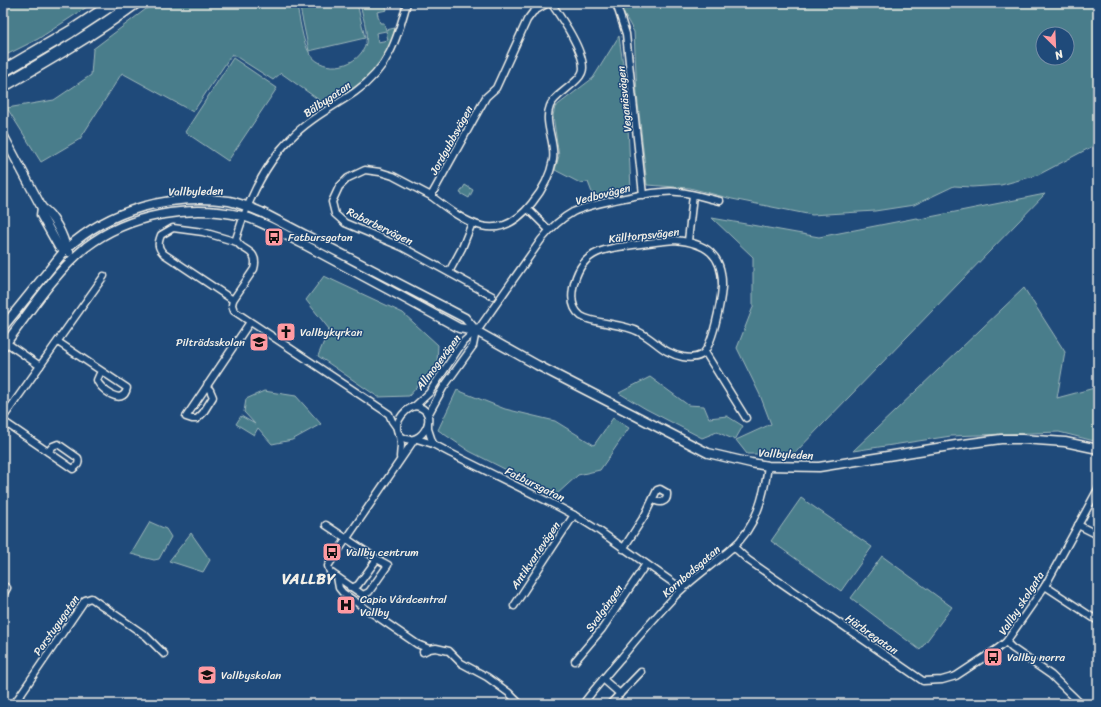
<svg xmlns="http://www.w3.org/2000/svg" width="1101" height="707" viewBox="0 0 1101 707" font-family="Sriracha,sans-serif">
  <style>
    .green { fill: #497d8b; stroke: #9eb7ba; fill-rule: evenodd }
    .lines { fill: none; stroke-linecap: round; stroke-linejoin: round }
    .street-casing { stroke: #f4f1e8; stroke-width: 9 }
    .secondary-casing { stroke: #f4f1e8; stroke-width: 11 }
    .highway-casing { stroke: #f4f1e8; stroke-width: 14 }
    .street { stroke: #1f4a7a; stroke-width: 6 }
    .secondary { stroke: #1f4a7a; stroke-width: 8 }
    .highway { stroke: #1f4a7a; stroke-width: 11 }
    .labels { text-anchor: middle; stroke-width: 3; stroke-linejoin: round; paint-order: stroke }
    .street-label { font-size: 11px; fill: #f4f1e8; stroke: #1f4a7a }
    .poi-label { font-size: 11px; fill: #f4f1e8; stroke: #1f4a7a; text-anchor: start }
    .district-label { font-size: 15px; font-weight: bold; letter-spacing: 1px; fill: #f4f1e8; stroke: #1f4a7a }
  </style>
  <rect width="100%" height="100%" fill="#1f4a7a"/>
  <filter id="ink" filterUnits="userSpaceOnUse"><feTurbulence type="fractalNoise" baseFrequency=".025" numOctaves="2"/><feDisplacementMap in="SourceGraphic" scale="8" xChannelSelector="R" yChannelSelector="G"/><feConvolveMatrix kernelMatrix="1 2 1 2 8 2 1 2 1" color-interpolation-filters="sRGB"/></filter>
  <g filter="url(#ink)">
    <g class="green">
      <path d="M3,3H93L38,39L4,56Z"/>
      <path d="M154,3H296C300,17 302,42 310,54C324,75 360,67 366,43C368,30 362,15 360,3H385L387,10L377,12L380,23H384L386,30L395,28C393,35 392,42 389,49C376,75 349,91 326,107L319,100L281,73L273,80L232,54L193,112L122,73L80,139L41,162L7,108L54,100L91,75L93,49ZM386,31L388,40L378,42L376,33Z"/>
      <path d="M299,3H357L365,38L309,51Z"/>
      <path d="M618,3H1098V141L1095,145L1038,175L1001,185L972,187L954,186L914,205L875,211L812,215L732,199L690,188L647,185L637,94L634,32ZM1043,34H1067V58H1043Z"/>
      <path d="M619,36L626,86L631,189L594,198L588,182L580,183L555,170L559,156L553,116L555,107L593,78Z"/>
      <path d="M233,58L277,88L228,161L185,132Z"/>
      <path d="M465,185L473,190L469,198L460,193Z"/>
      <path d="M1045,194L794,454H747L736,440L771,424L760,395L737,348L753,307V257L712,218L819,237L916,218L920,219Z"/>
      <path d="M324,276L403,313L438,345L437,364L409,396L378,397L318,356L329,329L306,300Z"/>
      <path d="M1024,288L1065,352L1057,398L1098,387V442L1059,432L951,436L853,451Z"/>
      <path d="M650,377L688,405L704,406L709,418L727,416L743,426L735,440L717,432L702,438L646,409L619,393Z"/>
      <path d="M457,390L505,409L555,421L594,445L613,418L629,428L600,470L578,475L556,495L469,451L438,430Z"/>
      <path d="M264,391L296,396L321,424L292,440L272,444L258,428L254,435L236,424L241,416L255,424L244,412L246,399Z"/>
      <path d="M801,498L872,547L841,591L771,541Z"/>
      <path d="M150,522L166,529L171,537L159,559L154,560L131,554Z"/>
      <path d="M191,533L210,560L203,572L169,561Z"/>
      <path d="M882,556L952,607L920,650L851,598Z"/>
    </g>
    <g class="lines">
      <defs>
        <g id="street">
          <path d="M548,3L533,12L527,20L496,88L486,97L431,196C466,223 498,247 532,203C542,191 550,176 553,160C556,143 543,123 550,106C555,93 583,82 583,68C583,49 562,19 551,3"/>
          <path d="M616,3L626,34L643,195"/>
          <path d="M431,196L393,176L380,172L365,170L348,178L339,187L332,202L335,214L345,223L402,247L492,296"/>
          <path d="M528,209L549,230"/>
          <path d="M675,240C706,243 723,254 722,287C721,300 713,348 701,355C696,358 689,358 683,357C662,353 657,341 639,332C623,323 593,324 581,316C572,309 571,299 573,288C580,252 601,249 633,245C647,243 661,241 675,240Z"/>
          <path d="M688,241L693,195"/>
          <path d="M449,272L462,248L472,223"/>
          <path d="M233,300L164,254C157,247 158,243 161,235L173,228L203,232L237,242"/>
          <path d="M4,341L40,366"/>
          <path d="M58,342L127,388C123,408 99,388 97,380L101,371"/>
          <path d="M705,352L746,418"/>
          <path d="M207,385V387L210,390L213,397L203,413L197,419H192L186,417L250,322"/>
          <path d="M415,406L429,393L463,342L480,327L541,240C550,229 560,219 573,212C590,204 660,189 678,192C692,193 706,198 720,201"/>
          <path d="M415,406C443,410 421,450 402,437C389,428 403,410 415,406Z"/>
          <path d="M428,415L443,388L473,346L476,331"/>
          <path d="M3,418L104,276"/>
          <path d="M3,421L73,469C77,466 80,464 78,458L58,444L53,446L48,452"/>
          <path d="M428,423V429L433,444"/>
          <path d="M397,428L392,421L389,414L234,311L232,305L233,300L254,269C260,248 239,252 236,239C247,203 264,165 291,138C309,119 333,107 355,92C388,69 397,40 407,3"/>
          <path d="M400,435L401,445L400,457"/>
          <path d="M417,439L433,444L450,453L557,506L574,515L598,530L682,589"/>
          <path d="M326,525L377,559L358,585L354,587H350"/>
          <path d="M1078,525L1098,535"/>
          <path d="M734,547L748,560L923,681L942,680L956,676L997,649L1006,642L1045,586L1098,489"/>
          <path d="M623,549L645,515L657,490L660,489L667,493C668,503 659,504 653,499"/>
          <path d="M377,559L388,565L369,592L363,595L330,572L328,566L414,440"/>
          <path d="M337,577L339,588L343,593L417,644L429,649"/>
          <path d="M3,585L7,588L3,595"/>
          <path d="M1045,586L1098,621"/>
          <path d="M514,606L574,515"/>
          <path d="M1006,642L1012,648L1051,675L1081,704"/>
          <path d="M423,652L429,649L436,648L449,651L461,663L487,677L509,693L520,704"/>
          <path d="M575,661L602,629L646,564"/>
          <path d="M603,679L620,694"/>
          <path d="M14,704L85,600L91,598L146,636L164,654"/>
          <path d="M583,704C595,688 609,672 622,657C639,636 657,615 676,595C693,578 714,564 732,548C756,528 764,496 768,466"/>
          <path d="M610,704L641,672"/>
        </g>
        <g id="secondary">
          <path d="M3,135L42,208C53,214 64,237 66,249"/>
          <path d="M42,208L41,215L59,247L66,249L69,252"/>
          <path d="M3,327L66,249C110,209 170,193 229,201C240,203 251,208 261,212L465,318L476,331"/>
          <path d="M3,347C29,313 53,274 86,247C129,214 190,204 242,216C260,220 287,236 305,245C356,272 408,300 459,328L476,331L537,365L708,453L751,463L768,466L819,467L956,445L1001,439H1022L1065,442L1098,449"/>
        </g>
        <g id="highway">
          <path d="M3,71L70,32L114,3"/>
          <path d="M3,86C48,60 93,34 135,3"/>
        </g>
      </defs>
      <use href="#street" class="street-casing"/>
      <use href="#secondary" class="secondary-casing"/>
      <use href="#highway" class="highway-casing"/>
      <use href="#street" class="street"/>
      <use href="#secondary" class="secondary"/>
      <use href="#highway" class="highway"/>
    </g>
  </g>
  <defs>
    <symbol id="bus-square" viewBox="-11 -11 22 22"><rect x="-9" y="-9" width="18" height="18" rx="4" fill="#ff9aa2" stroke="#1f4a7a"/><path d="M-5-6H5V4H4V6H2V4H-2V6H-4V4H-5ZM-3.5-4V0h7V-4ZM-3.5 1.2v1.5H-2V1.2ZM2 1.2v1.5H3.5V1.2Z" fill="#111"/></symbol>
    <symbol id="church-square" viewBox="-11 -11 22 22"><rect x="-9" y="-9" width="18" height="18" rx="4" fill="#ff9aa2" stroke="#1f4a7a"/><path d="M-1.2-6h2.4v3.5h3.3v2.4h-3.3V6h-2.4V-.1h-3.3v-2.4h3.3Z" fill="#111"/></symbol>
    <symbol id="school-square" viewBox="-11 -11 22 22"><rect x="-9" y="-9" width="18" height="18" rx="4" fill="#ff9aa2" stroke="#1f4a7a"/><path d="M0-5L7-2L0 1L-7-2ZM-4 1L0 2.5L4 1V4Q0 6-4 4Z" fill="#111"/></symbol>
    <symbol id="hospital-square" viewBox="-11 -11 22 22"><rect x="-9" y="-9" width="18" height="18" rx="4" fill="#ff9aa2" stroke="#1f4a7a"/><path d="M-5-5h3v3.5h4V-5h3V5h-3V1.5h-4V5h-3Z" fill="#111"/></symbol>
  </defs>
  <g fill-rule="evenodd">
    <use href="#bus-square" x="263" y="226" width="22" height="22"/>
    <use href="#church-square" x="275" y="321" width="22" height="22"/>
    <use href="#school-square" x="248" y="331" width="22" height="22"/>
    <use href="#bus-square" x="321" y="541" width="22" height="22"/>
    <use href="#hospital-square" x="335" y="594" width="22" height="22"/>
    <use href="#bus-square" x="982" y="646" width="22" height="22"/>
    <use href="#school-square" x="196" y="664" width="22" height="22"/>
  </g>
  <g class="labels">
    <g class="street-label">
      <text transform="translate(327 99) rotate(-34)" y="4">Bälbygatan</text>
      <text transform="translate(624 99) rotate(-96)" y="4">Veganäsvägen</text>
      <text transform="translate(451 140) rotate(-61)" y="4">Jordgubbsvägen</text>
      <text transform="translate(196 191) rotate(-1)" y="4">Vallbyleden</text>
      <text transform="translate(603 194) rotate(-14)" y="4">Vedbovägen</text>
      <text transform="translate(380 226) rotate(26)" y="4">Rabarbervägen</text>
      <text transform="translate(644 235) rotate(-6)" y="4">Källtorpsvägen</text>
      <text transform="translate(438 362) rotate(-53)" y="4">Allmogevägen</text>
      <text transform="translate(786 454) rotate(3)" y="4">Vallbyleden</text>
      <text transform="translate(535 484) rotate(26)" y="4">Fatbursgatan</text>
      <text transform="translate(535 555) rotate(-56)" y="4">Antikvarievägen</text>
      <text transform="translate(691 571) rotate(-41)" y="4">Kornbodsgatan</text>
      <text transform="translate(1021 603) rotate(-57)" y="4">Vallby skolgata</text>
      <text transform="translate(604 608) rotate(-54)" y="4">Svalgången</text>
      <text transform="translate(56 625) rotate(-55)" y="4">Parstugugatan</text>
      <text transform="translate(872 634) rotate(35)" y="4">Härbregatan</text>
    </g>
    <g class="poi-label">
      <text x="288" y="241">Fatbursgatan</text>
      <text x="300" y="336">Vallbykyrkan</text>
      <text x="245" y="346" text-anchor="end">Pilträdsskolan</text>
      <text x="346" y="556">Vallby centrum</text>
      <text x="360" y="603">Capio Vårdcentral<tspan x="360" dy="13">Vallby</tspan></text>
      <text x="1007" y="661">Vallby norra</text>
      <text x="221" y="679">Vallbyskolan</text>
    </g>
    <g class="district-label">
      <text x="309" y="584">VALLBY</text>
    </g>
  </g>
  <rect width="1101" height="707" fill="none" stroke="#1f4a7a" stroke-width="16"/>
  <rect x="8" y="8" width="1085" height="691" fill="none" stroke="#f4f1e8" stroke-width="1.5" filter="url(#ink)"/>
  <g transform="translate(1055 46) rotate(156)"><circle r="19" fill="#1f4a7a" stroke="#748da6"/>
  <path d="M0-3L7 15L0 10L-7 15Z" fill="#ff9aa2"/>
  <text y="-6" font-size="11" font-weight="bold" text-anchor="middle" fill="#f4f1e8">N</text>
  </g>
</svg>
